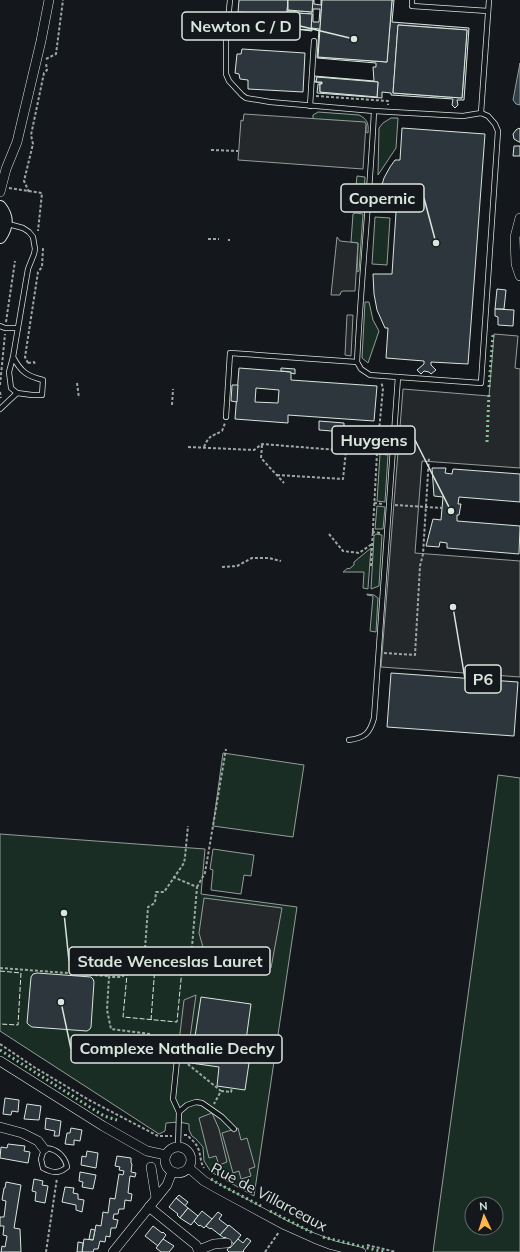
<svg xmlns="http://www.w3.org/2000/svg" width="520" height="1252" viewBox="0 0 520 1252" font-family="Mulish,sans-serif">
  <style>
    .green { fill: #1a2d24; stroke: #939e99; fill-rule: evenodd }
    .parking { fill: #24282b; stroke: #939e99 }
    .water { fill: #2f3f4d; stroke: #939e99 }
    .building { fill: #2c363c; stroke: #d8e6dc; fill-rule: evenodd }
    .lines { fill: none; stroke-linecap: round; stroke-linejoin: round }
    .lane-casing { stroke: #d8e6dc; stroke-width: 6 }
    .street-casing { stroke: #d8e6dc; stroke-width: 10 }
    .secondary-casing { stroke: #d8e6dc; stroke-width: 14 }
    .path { stroke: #9da8a2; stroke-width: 2; stroke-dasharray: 3 2; stroke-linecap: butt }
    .lane { stroke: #14181c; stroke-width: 4.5 }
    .street { stroke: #14181c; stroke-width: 9 }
    .secondary { stroke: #14181c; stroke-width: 12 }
    .hedge { stroke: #8ac095; stroke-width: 3; stroke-dasharray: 2 3; stroke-linecap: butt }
    .fence { stroke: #d8e6dc; stroke-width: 1; stroke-dasharray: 5 2; stroke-linecap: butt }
    .labels { text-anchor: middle; stroke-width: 3; stroke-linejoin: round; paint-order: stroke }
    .street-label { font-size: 15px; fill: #d8e6dc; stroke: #14181c }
    .leader { fill: none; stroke: #d8e6dc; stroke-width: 1.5 }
    .callout-dot { fill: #d8e6dc; stroke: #14181c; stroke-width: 1.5 }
    .callout { fill: #14181c; stroke: #d8e6dc; stroke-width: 1.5 }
    .callout-label { font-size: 16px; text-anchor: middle; font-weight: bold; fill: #d8e6dc }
  </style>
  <rect width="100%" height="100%" fill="#14181c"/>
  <g class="green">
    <path d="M318,112L359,115C367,119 369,123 368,133L366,132V124L313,121V115Z"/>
    <path d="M391,118H398L396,148L378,175L379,128L383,123Z"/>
    <path d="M357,176L365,177L363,209H356L354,207Z"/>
    <path d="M356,213L363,214L359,271L357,272L358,243L351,242L353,214Z"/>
    <path d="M375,217L390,218L387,265L372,264Z"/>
    <path d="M365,302H369L373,320L379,331L368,363L362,358Z"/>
    <path d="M380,454L388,455L385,502L377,501Z"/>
    <path d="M377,506L385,507L383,529H375Z"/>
    <path d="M376,534L382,535L379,586L371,589L374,536Z"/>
    <path d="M371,548L368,588V589L363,588L364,572H343L348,568L349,569L354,565V562Z"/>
    <path d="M367,594L374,595L378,598L376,632L370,631L373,596L367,595Z"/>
    <path d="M223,753L304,765L293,837L213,826Z"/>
    <path d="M498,775L520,778V1252H433ZM472,1204H496V1228H472Z"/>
    <path d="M0,834L205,849L201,894L297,907L254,1196L211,1172L204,1161L203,1147L196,1139L192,1136L189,1130V1124L179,1122L166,1123L165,1131L159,1134L0,1031Z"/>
    <path d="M213,849L254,855L251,876L244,875L241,894L211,890L213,870L210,869Z"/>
  </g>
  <g class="parking">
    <path d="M244,114L365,122L366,124L363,169L238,160L241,120L243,121Z"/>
    <path d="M337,237L340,241L358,243L355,291H343L341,292L340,295H331Z"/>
    <path d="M347,315H353L351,356L345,355Z"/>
    <path d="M494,334L518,336L515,368L520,369V468L422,461L415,553L520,561V677L381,667L403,389L489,396Z"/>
    <path d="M204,898L282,908L271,968L209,959L205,954L199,933Z"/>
    <path d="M196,995L189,1045L178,1050L184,1000Z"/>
    <path d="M212,1113L219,1129L227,1162L219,1165L216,1156L209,1158L199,1118Z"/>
    <path d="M238,1128L241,1140L247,1138L255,1167L249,1169L251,1176L241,1179L239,1171L233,1173L222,1133Z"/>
  </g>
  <path class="water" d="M520,63V105L516,104L513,100Z"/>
  <g class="building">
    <path d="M239,0H288L287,15L238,12Z"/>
    <path d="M288,0V10L312,12L313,0H314V4L321,5V0H322L318,57L387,62L392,0H394L392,22L469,28L464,100H457L458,105L455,108L452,105L453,99L391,95V93L382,92V98L317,93L318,84H320V82H314V76L374,81L373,67H376V63L317,58L319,29L312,28V31L294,29L295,11H287ZM313,9H320L319,22H313ZM296,13L312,14L311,30L295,29ZM398,25L467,30L462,98L393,93ZM317,77L378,82L377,97L320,92V84H322V82H316Z"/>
    <path d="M288,0H313L312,12L288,10Z"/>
    <path d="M322,0H392L387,62L318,57Z"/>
    <path d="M296,13L312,14L311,30L295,29Z"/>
    <path d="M398,25L467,30L462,98L393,93Z"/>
    <path d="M242,49L305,53L303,92L248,89V80L240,79L239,74L235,73L237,54H241Z"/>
    <path d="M317,77L378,82L377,97L320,92V84H322V82H316Z"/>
    <path d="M402,128L485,134L468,364L431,362V365L436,370L431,374L429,372L424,371L421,374L417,370L424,364V361L386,358L388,328H385L377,310L374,294L373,274H392L396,212L378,211L381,188L384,178L390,167L395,160H400Z"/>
    <path d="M519,128L520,129V142H519L514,139L513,134L516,130Z"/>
    <path d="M514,146H520V156H513Z"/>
    <path d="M497,289L506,290L504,309H495Z"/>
    <path d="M495,309L514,310L513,326L498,325V317L495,316Z"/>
    <path d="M239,368L291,372V380L377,386L374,421L288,415V423L235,419ZM256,388L279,390L278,403L255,402Z"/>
    <path d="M281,368L295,369V374L291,373V372L281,371Z"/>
    <path d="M232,385H238L237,402L231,401Z"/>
    <path d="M319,421L344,423V432L319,430Z"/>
    <path d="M432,468H446L445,473L452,474L453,469L520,474V502L459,497L458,504H461L459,515H457V521L520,526L519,554L447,548V543L440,542L439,547L426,546L433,519L441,520L443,497L434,496Z"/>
    <path d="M391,673L518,682L514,736L387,727Z"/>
    <path d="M37,973L91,977L93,979L94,982L91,1027L90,1029L87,1031L32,1027L29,1025L27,1023L31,977L33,974Z"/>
    <path d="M201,997L251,1004L243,1062L249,1063L245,1090L217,1086L219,1067L191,1063Z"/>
    <path d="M5,1098L19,1100L18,1112L12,1111L11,1115L3,1114Z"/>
    <path d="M27,1104L41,1106L39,1120L24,1119Z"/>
    <path d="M46,1118L61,1121L59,1136H54L55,1131L45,1129Z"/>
    <path d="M71,1128L82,1130L80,1141L74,1140V1145L65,1144L67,1133H70Z"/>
    <path d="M8,1144L25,1146L24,1151L30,1152L28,1163L0,1158L1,1147L7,1148Z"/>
    <path d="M87,1151L98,1153L96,1168L81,1165L82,1156L86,1157Z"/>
    <path d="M117,1156L131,1158V1163L132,1164L131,1172L136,1173L135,1177L130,1176L128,1193L132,1194L131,1201L125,1200L124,1209H119L118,1214H114L113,1219L118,1220L116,1228H111L110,1237L106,1236L105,1242L100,1241L98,1249H94L93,1252H82L84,1239L93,1240L96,1225L101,1226L103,1212L108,1213L110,1198L115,1199L119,1174L123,1175L124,1171L119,1170L120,1167L115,1166Z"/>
    <path d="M80,1172L96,1175L93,1189L82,1187L83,1182L79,1181Z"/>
    <path d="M34,1179L43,1181L42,1185L48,1186L45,1203L35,1201L36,1192L32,1191Z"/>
    <path d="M6,1182L21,1185L14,1228L20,1229L21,1252H1L2,1246L5,1247L7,1236L3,1235L4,1226H0V1217H4L6,1201L2,1200L4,1188H5Z"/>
    <path d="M65,1187L74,1188L73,1193L78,1194V1199L84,1200L82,1212L76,1210V1205L62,1202Z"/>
    <path d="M179,1195L188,1202L185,1206L176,1198Z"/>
    <path d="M176,1198L188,1208L180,1218L177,1215L178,1214L169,1207Z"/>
    <path d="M188,1208L198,1216L191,1225L180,1218Z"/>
    <path d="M202,1211L212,1219L204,1228L200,1225L199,1226L194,1221Z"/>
    <path d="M218,1212L222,1215L219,1219L228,1226L220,1235L211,1228L210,1229L206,1226Z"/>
    <path d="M229,1225L241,1235L234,1244L225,1237L224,1238L220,1235Z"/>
    <path d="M153,1226L162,1233L163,1232L166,1235L158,1246L145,1236Z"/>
    <path d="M91,1229L95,1230L93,1240L89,1239Z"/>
    <path d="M247,1238L251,1241L243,1251L244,1252H229L227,1250L229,1247L230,1248L238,1239L243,1243Z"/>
    <path d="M163,1239L174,1246L169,1252H161L156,1248Z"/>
    <path d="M78,1242L83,1243L82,1252H77Z"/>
  </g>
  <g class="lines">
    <defs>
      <g id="lane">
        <path d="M230,0L226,40V74L229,81L242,95L246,98L270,102L374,111L463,116L481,113L488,116L495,124L498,131L481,383L370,375L361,369L357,362C361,278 370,195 374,111"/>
        <path d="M412,0V6L488,11"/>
        <path d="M310,106L314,41"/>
        <path d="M481,113L489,0"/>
        <path d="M6,225H12L23,228L29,232L33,237L35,249L34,254L28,269L13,357L9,372L11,388L17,393L32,395H42L43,380C27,376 21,372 13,357"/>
        <path d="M0,326L5,328H18"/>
        <path d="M0,409L17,393"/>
        <path d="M226,417L230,353L357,362"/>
        <path d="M349,740C365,738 370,733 374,718L398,377"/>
        <path d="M178,1050L173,1099L179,1112"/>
        <path d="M178,1147L179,1112L187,1105L196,1102L202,1103L222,1117L234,1129"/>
        <path d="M44,1149C46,1149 49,1148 51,1149C59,1151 66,1159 67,1167C59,1174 52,1173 43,1168L41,1159Z"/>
      </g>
      <g id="street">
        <path d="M0,192L6,169L17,142L41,41L49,0"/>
        <path d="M520,218L515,237L516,264L520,276"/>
        <path d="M0,1061L103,1126L147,1151L166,1155"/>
        <path d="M0,1127L22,1133L38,1141L44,1149"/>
        <circle cx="178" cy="1160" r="13"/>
        <path d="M151,1167L156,1198"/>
        <path d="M189,1168L204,1181L220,1190L285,1225L314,1238L332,1245L361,1252"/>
        <path d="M149,1207L196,1245L199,1252"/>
        <path d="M199,1250L214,1244L227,1243"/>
        <path d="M113,1252L167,1185L172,1172"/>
      </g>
      <path id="secondary" d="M0,207C8,217 7,227 0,237"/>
    </defs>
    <use href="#lane" class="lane-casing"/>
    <use href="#street" class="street-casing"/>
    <use href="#secondary" class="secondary-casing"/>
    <g class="path">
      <path d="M46,59L56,54L63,0"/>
      <path d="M316,96L388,101V105"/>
      <path d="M211,150L238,151"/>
      <path d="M9,188L42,193L38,231"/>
      <path d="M29,192L24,181L33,144L31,135L44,73L47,70L46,63"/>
      <path d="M208,239H219"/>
      <path d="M228,240H230"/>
      <path d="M6,322L15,261"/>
      <path d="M28,363L25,357L38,272L42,267L43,248"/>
      <path d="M28,363L34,362L35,364"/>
      <path d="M77,383L79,398"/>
      <path d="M0,385L5,334"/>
      <path d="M0,392L1,398"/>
      <path d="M172,405L173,389"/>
      <path d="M262,445L261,458L284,483"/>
      <path d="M188,447L254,450L262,444L387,454"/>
      <path d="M204,447C209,435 211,437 222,431L225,423"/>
      <path d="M277,475L343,479L346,451"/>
      <path d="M374,503L383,504"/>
      <path d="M395,505L442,508"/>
      <path d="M372,532L381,533"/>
      <path d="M329,534L343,551L359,553L372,544"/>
      <path d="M371,566L377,453L383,388L381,382"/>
      <path d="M222,567L237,566L252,558H269L281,561"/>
      <path d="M384,653L415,655L420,566L423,554L429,457"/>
      <path d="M197,887L205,873L226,749"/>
      <path d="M144,963L148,907L155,903L156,892H164L184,863L185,857L188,826"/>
      <path d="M0,968L108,976"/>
      <path d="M150,1034L111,1029L107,1010L109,977H121L123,976L125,965L129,962L188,967L192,947L197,887L173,877"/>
      <path d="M0,1044L34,1067L89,1100L158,1136H172"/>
      <path d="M184,1061L221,1091L214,1104"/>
      <path d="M221,1091L231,1092L232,1088"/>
      <path d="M184,1135H187C191,1139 196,1143 198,1148C201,1155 200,1162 204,1168"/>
      <path d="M367,1245L396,1252"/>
      <path d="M46,1252L57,1178"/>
      <path d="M265,1252L279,1232"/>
    </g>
    <use href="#lane" class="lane"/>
    <use href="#street" class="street"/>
    <use href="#secondary" class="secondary"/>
    <g class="hedge">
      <path d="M489,387L493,335"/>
      <path d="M487,442L489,392"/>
      <path d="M0,1050L104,1116L117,1120"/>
      <path d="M211,1179L219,1184L261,1206"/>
      <path d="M270,1211L313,1233"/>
      <path d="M323,1237L384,1252"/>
    </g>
    <g class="fence">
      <path d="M128,964L182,969L177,1022L123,1017Z"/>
      <path d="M0,971L21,973L18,1025L0,1024"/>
      <path d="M151,1020L155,966"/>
    </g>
  </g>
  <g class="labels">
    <g class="street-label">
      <text transform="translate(269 1197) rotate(28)" y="5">Rue de Villarceaux</text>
    </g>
  </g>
  <path class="leader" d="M354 39L300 26M436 243L424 198M451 511L415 440M453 607L465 679M64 913L69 961M61 1002L71 1049"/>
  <g class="callout-dot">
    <circle cx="354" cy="39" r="4"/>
    <circle cx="436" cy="243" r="4"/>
    <circle cx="451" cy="511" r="4"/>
    <circle cx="453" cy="607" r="4"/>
    <circle cx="64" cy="913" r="4"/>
    <circle cx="61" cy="1002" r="4"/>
  </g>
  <g class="callout">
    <rect x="182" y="12" width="118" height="28" rx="4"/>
    <rect x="341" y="184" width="83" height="28" rx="4"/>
    <rect x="332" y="426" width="83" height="28" rx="4"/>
    <rect x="465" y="665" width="36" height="28" rx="4"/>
    <rect x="69" y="947" width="201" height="28" rx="4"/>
    <rect x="71" y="1035" width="211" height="28" rx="4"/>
  </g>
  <g class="callout-label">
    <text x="241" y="32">Newton C / D</text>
    <text x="382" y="204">Copernic</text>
    <text x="374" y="446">Huygens</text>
    <text x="483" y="685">P6</text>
    <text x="170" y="967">Stade Wenceslas Lauret</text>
    <text x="177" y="1054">Complexe Nathalie Dechy</text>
  </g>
  <g transform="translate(484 1216) rotate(356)"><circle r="19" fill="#14181c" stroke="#626a69"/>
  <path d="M0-3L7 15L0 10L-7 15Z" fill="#ffb74d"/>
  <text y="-6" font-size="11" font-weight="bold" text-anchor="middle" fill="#d8e6dc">N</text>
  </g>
</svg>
